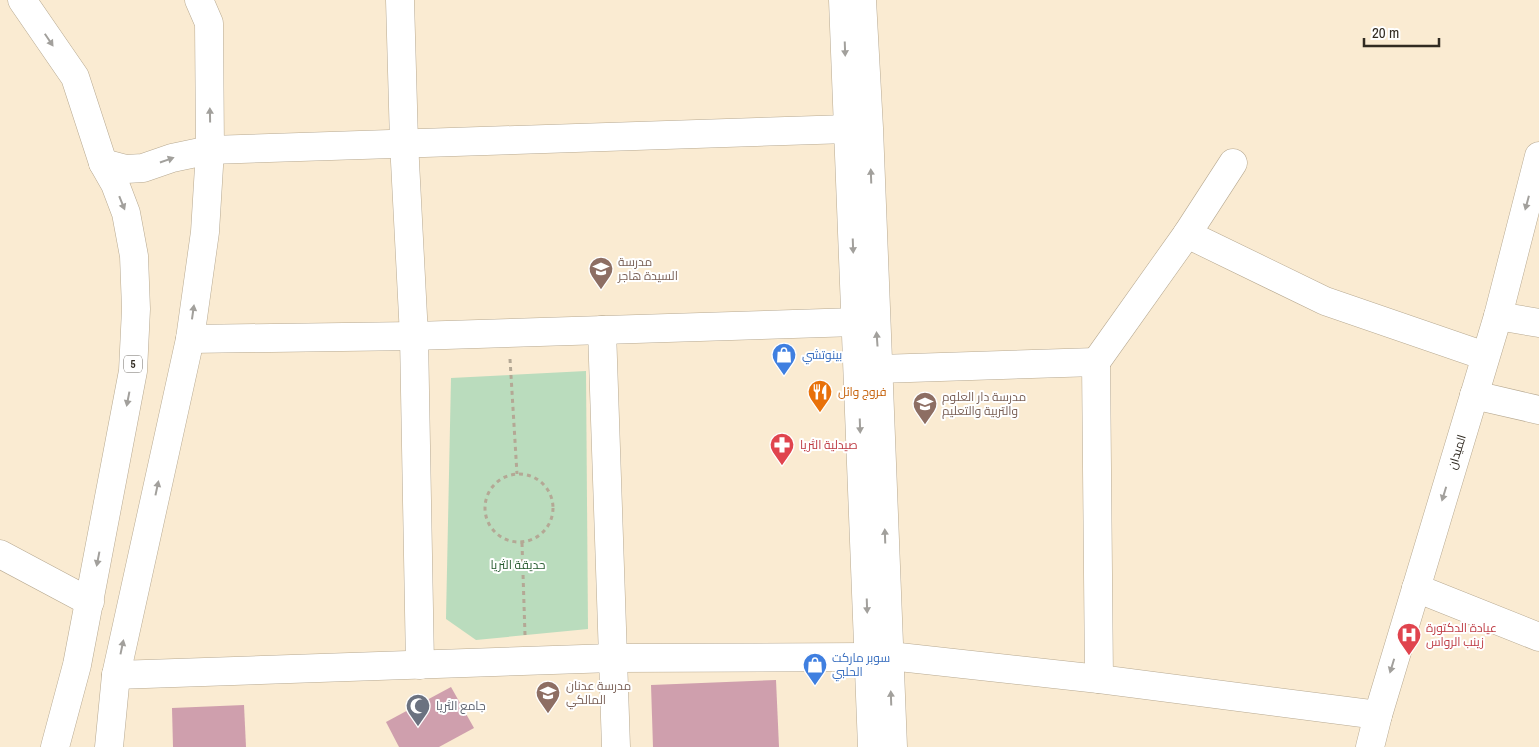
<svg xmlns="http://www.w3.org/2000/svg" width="1539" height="747" viewBox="0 0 1539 747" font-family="'Archivo Narrow',Cairo,sans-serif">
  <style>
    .green { fill: #badcbd }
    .building { fill: #cf9fad }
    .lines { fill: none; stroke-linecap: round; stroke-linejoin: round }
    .minor-casing { stroke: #b7a991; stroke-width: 29 }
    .major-casing { stroke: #b7a991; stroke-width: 29 }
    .path { stroke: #b4a895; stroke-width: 3; stroke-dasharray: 4 4; stroke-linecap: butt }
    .minor { stroke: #fff; stroke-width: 28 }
    .major { stroke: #fff; stroke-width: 28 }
    .oneway { fill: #a2a09c }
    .labels { text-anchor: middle; stroke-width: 4; stroke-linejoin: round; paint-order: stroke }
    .shield { fill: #fff; stroke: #6f6b64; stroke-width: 1 }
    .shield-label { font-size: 11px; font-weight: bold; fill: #312b22 }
    .education-label { font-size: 12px; fill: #785e54; stroke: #fff; text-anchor: start }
    .shop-label { font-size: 12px; fill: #366cbe; stroke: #fff; text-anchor: start }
    .food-label { font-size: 12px; fill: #c56008; stroke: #fff; text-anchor: start }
    .health-label { font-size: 12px; fill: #be3a42; stroke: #fff; text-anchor: start }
    .street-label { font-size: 12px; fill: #312b22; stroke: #fff }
    .park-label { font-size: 12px; fill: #285b30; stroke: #fff }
    .worship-label { font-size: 12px; fill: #5b616d; stroke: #fff; text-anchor: start }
  </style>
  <rect width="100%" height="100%" fill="#faebd2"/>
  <path class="green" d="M586,371L588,629L476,640L446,619L451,378Z"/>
  <g class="building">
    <path d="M776,680L779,747H653L651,685Z"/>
    <path d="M451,687L474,728L439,747H399L386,722Z"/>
    <path d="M244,705L246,747H173L172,708Z"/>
  </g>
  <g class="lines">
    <defs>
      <g id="minor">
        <path d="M400,0L404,142L414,336L420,665"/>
        <path d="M210,150L848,129"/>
        <path d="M1187,234L1325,301L1485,356"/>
        <path d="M1498,316L1539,323"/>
        <path d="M602,330L616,747"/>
        <path d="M190,339L414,336L856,322"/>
        <path d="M1096,362L1187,234L1233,163"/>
        <path d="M879,369L1096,362L1099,679"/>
        <path d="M1474,395L1539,410"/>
        <path d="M0,554L90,602"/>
        <path d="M1416,588L1539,637"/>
        <path d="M890,656L1099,679L1378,715"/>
        <path d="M116,675L613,658L869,657"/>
        <path d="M1370,747L1378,715L1498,316L1539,156"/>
      </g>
      <g id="major">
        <path d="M22,0L75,77L103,163L115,184L126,213L134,256L136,309L133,371L77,665L55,747"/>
        <path d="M843,0L872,747"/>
        <path d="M862,0L869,128L893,747"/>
        <path d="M103,163L126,169L143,168L172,158L210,150"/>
        <path d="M109,747L116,675L190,339L205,232L210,150L209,23L199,0"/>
      </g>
    </defs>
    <use href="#minor" class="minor-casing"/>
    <use href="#major" class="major-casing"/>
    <g class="path">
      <path d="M510,359L517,474"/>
      <circle cx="519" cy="508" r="34"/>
      <path d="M522,543L525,635"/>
    </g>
    <use href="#minor" class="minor"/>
    <use href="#major" class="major"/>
  </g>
  <defs><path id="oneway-solid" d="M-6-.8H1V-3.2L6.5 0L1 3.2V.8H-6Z" transform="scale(1.25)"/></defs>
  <g class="oneway">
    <use href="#oneway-solid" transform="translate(49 40) rotate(56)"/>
    <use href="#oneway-solid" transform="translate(845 49) rotate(88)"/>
    <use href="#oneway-solid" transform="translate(210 115) rotate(-91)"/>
    <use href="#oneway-solid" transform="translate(167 160) rotate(-19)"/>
    <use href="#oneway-solid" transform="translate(871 176) rotate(-92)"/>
    <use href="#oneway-solid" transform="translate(122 203) rotate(68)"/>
    <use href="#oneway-solid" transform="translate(1527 203) rotate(105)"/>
    <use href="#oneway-solid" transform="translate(853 246) rotate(88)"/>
    <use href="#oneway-solid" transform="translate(193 312) rotate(-82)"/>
    <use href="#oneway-solid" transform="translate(877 339) rotate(-94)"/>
    <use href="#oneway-solid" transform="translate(128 399) rotate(101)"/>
    <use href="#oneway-solid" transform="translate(860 426) rotate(88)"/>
    <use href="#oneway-solid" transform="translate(157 488) rotate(-78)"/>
    <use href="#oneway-solid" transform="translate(1444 494) rotate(107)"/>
    <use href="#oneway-solid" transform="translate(885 536) rotate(-92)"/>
    <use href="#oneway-solid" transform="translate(98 559) rotate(101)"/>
    <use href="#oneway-solid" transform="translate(867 606) rotate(88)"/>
    <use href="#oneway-solid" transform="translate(122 647) rotate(-78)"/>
    <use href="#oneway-solid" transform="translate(1392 666) rotate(107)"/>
    <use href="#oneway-solid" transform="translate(891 698) rotate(-92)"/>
  </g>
  <defs>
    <symbol id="school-pin" viewBox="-11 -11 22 30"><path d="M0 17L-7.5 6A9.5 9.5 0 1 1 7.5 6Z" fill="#8d6e63" stroke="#fff"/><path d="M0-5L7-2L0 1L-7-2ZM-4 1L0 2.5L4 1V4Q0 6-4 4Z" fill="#fff"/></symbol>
    <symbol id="shop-pin" viewBox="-11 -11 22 30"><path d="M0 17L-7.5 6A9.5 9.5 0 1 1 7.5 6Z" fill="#3f7fe0" stroke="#fff"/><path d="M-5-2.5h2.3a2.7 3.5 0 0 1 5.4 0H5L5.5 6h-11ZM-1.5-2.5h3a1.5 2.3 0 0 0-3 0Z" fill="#fff"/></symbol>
    <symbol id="restaurant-pin" viewBox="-11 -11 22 30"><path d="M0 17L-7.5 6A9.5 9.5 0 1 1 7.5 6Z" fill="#e8710a" stroke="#fff"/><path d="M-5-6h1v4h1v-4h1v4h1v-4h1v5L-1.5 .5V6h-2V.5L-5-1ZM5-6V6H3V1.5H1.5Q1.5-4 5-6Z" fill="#fff"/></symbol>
    <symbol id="pharmacy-pin" viewBox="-11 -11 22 30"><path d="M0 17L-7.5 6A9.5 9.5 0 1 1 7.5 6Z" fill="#e0444e" stroke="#fff"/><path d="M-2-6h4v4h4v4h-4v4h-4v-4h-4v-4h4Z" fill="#fff"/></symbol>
    <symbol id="hospital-pin" viewBox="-11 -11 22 30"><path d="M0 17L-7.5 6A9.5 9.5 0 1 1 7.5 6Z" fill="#e0444e" stroke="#fff"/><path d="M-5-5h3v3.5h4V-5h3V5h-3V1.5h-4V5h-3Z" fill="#fff"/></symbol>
    <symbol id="mosque-pin" viewBox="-11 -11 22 30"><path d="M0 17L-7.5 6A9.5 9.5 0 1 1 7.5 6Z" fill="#6b7280" stroke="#fff"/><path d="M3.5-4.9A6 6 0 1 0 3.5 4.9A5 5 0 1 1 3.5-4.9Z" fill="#fff"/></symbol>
  </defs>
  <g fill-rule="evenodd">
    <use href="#school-pin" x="587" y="255" width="28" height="38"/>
    <use href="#shop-pin" x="770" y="341" width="28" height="38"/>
    <use href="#restaurant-pin" x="806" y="378" width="28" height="38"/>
    <use href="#school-pin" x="911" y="390" width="28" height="38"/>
    <use href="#pharmacy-pin" x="768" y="431" width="28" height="38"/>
    <use href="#hospital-pin" x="1395" y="621" width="28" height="38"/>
    <use href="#shop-pin" x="801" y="651" width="28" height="38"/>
    <use href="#school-pin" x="534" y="679" width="28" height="38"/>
    <use href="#mosque-pin" x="404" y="692" width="28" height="38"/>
  </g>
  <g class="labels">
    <rect class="shield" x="124" y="355.5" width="18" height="17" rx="4"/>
    <g class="shield-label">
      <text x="133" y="368">5</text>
    </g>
    <g class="education-label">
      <text x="618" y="266">مدرسة<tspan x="618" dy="14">السيدة هاجر</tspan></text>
      <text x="942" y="401">مدرسة دار العلوم<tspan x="942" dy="14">والتربية والتعليم</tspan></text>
      <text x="566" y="690">مدرسة عدنان<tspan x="566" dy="14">المالكي</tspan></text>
    </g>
    <g class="shop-label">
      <text x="802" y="359">بينوتشي</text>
      <text x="832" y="662">سوبر ماركت<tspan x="832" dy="14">الحلبي</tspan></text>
    </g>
    <g class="food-label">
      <text x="838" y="396">فروج وائل</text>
    </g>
    <g class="health-label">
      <text x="800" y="449">صيدلية الثريا</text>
      <text x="1426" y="632">عيادة الدكتورة<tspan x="1426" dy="14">زينب الرواس</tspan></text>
    </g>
    <g class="street-label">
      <text transform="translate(1457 452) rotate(-73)" y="4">الميدان</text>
    </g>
    <g class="park-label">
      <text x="518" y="569">حديقة الثريا</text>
    </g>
    <g class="worship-label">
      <text x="436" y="710">جامع الثريا</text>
    </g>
  </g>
  <path d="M1364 38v8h75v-8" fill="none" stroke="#312b22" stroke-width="2.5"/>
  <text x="1372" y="38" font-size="15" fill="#312b22" stroke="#ffffff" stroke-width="4" paint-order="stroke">20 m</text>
</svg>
